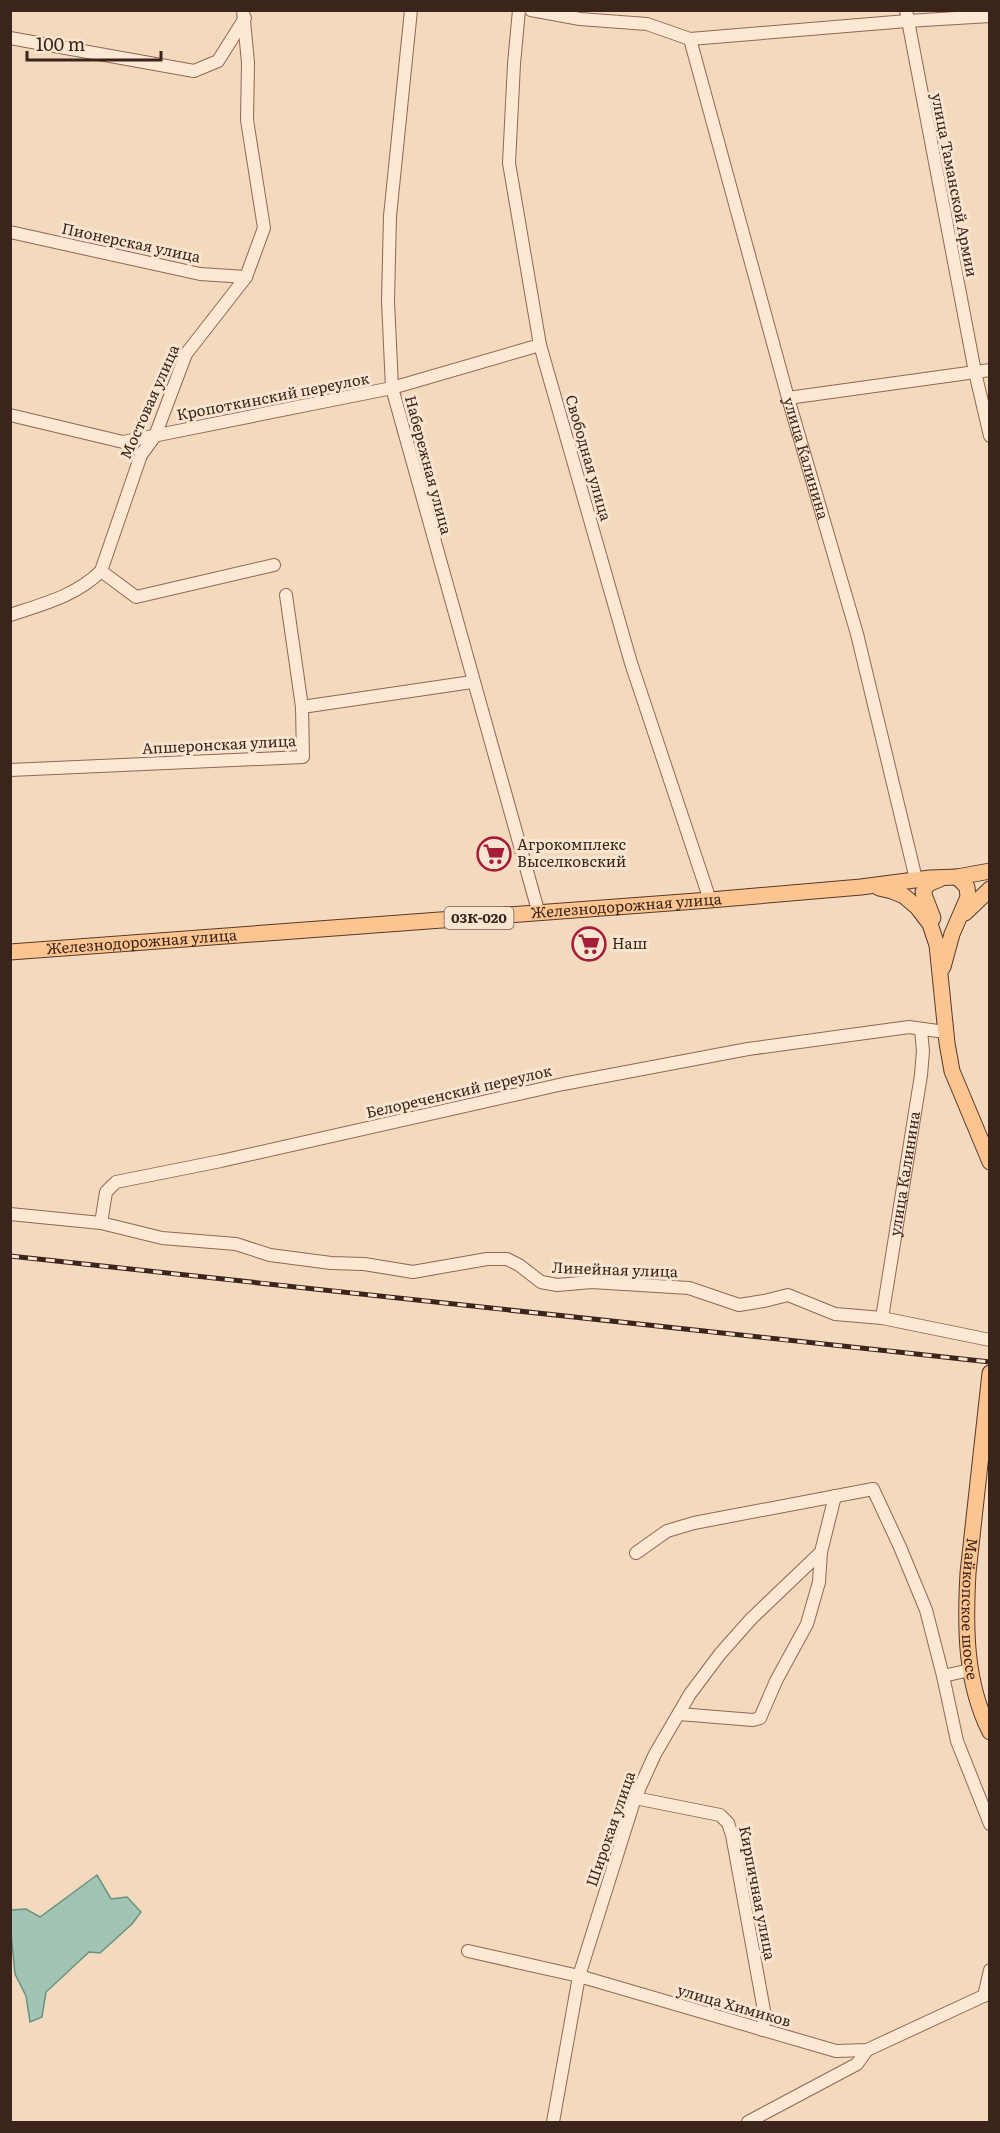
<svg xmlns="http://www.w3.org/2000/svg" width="1000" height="2133" viewBox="0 0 1000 2133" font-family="Literata,serif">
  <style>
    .water { fill: #a2c4b4; stroke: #689380; stroke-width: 1.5 }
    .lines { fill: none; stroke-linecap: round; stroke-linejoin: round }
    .minor-casing { stroke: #8e6855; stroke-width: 14 }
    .major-casing { stroke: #5b372a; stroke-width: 17 }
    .minor { stroke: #fde8d3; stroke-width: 12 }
    .major { stroke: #fbc591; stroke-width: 15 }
    .rail-casing { stroke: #3b241b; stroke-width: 5 }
    .rail { stroke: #f9e5cf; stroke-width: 3; stroke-dasharray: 9; stroke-linecap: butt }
    .labels { text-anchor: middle; stroke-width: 6; stroke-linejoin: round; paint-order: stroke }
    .shield { fill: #f9e5cf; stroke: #745e51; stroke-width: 1.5 }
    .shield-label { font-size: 14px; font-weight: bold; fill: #3b241b }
    .street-label { font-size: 15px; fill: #3b241b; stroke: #f9e5cf }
    .poi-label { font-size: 15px; fill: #3b241b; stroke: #f9e5cf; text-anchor: start }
  </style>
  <rect width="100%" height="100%" fill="#f3d9be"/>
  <path class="water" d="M97,1875L111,1899L127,1897L141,1912L132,1924L100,1953L89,1952L46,1992L42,2017L30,2022L26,1996L15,1974L11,1933V1910L26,1909L40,1917Z"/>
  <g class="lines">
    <defs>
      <g id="minor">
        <path d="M411,10L390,216L388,301L392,388L539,914"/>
        <path d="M519,10L514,64L509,163L540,345L631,663L710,900"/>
        <path d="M531,10L580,19L647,24L690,39L907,21L990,16"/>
        <path d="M906,10L975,372L990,436"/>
        <path d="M10,38L194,71L218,61L245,18"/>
        <path id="s1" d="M690,39L788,398L857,634L916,879"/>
        <path d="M10,232L200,274L246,277"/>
        <path d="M788,398L990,370"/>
        <path d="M10,415L123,442L392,388L540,345"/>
        <path d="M101,571L136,597L274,565"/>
        <path d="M10,615C43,604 76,596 101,571L141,455L155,436L186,354L246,277L264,228L247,120L248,63L243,10"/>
        <path d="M302,707L472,682"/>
        <path d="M10,770L303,757L302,707L286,595"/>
        <path d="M10,1214L101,1223L162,1238L236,1244L270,1255L331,1263L364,1264L413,1272L487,1259H507L519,1265L541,1282L557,1285L592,1282L689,1288L739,1305L764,1301L788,1295L835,1314L882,1318L990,1340"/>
        <path d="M101,1223L106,1192L116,1182L221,1161L563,1084L748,1049L909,1027L945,1032"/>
        <path id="s2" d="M882,1318L921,1075L923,1051L921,1030"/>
        <path d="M636,1553L667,1531L694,1523L873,1489L900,1547L926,1610L943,1676L957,1741L990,1824"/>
        <path d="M943,1676L970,1670"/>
        <path d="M679,1714L753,1720L760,1718L776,1681L807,1624L819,1582L821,1552"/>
        <path d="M635,1798L720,1815L728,1823L732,1835L765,2016L762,2030"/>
        <path d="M468,1951L579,1976L836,2051L867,2050L990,1993"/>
        <path d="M984,1996L990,1970"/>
        <path d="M553,2122L579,1976L635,1798L655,1754L690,1694L720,1654L751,1619L821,1552L835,1496"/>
        <path d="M748,2122L857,2064L867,2050"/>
      </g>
      <g id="major">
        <path d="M879,888L892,891L904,896L917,907L930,924L937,945L947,1043L952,1071L990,1162"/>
        <path d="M965,913L990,889"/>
        <path d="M933,918L923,892L928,884L940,879"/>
        <path id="s3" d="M10,952L710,900L861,887L930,878L957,877L990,871"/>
        <path d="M943,967L952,934L968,897L967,887L957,877"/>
        <path id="s4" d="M990,1373L968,1573C965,1628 965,1682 990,1732"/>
      </g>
    </defs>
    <use href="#minor" class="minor-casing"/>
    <use href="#major" class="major-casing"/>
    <use href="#minor" class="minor"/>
    <use href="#major" class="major"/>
    <defs>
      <path id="rail" d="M10,1256L990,1362"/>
    </defs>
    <use href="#rail" class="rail-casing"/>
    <use href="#rail" class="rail"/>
  </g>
  <defs>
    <symbol id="supermarket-ring" viewBox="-11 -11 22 22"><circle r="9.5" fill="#f9e5cf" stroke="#a41e39" stroke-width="1.5"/><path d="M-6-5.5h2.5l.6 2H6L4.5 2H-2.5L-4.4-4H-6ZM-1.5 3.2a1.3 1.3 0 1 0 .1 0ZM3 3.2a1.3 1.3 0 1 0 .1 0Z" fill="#a41e39"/></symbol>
  </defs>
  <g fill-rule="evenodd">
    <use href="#supermarket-ring" x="475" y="835" width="38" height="38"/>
    <use href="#supermarket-ring" x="570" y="925" width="38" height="38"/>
  </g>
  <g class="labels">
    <rect class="shield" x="444.5" y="907" width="69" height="22" rx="4.5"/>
    <g class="shield-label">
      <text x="479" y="923">03К-020</text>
    </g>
    <g class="street-label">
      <text transform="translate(954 185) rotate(79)" y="5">улица Таманской Армии</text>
      <text transform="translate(131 243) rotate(12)" y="5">Пионерская улица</text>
      <text transform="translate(273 397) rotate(-11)" y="5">Кропоткинский переулок</text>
      <text transform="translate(150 402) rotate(-66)" y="5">Мостовая улица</text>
      <text transform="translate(588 458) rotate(74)" y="5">Свободная улица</text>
      <text dy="5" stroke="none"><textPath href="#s1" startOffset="435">улица Калинина</textPath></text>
      <text transform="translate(428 465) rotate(75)" y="5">Набережная улица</text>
      <text transform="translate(219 745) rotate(-3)" y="5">Апшеронская улица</text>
      <text dy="5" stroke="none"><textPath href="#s3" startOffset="618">Железнодорожная улица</textPath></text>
      <text dy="5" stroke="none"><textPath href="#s3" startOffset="132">Железнодорожная улица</textPath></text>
      <text transform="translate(459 1092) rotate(-13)" y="5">Белореченский переулок</text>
      <text dy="5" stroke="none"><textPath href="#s2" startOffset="146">улица Калинина</textPath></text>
      <text transform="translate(615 1270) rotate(2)" y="5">Линейная улица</text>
      <text dy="5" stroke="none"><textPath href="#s4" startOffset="237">Майкопское шоссе</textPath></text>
      <text transform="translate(611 1829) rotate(-71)" y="5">Широкая улица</text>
      <text transform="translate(757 1893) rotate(79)" y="5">Кирпичная улица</text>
      <text transform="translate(734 2006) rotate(16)" y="5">улица Химиков</text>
    </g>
    <g class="poi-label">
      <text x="517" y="850">Агрокомплекс<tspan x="517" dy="17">Выселковский</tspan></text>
      <text x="612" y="949">Наш</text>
    </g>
  </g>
  <rect width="1000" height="2133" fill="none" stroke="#3b241b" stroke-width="24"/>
  <path d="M27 51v9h134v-9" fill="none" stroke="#3b241b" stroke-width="3"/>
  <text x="36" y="51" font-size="18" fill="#3b241b" stroke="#f9e5cf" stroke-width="4.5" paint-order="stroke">100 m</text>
</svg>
